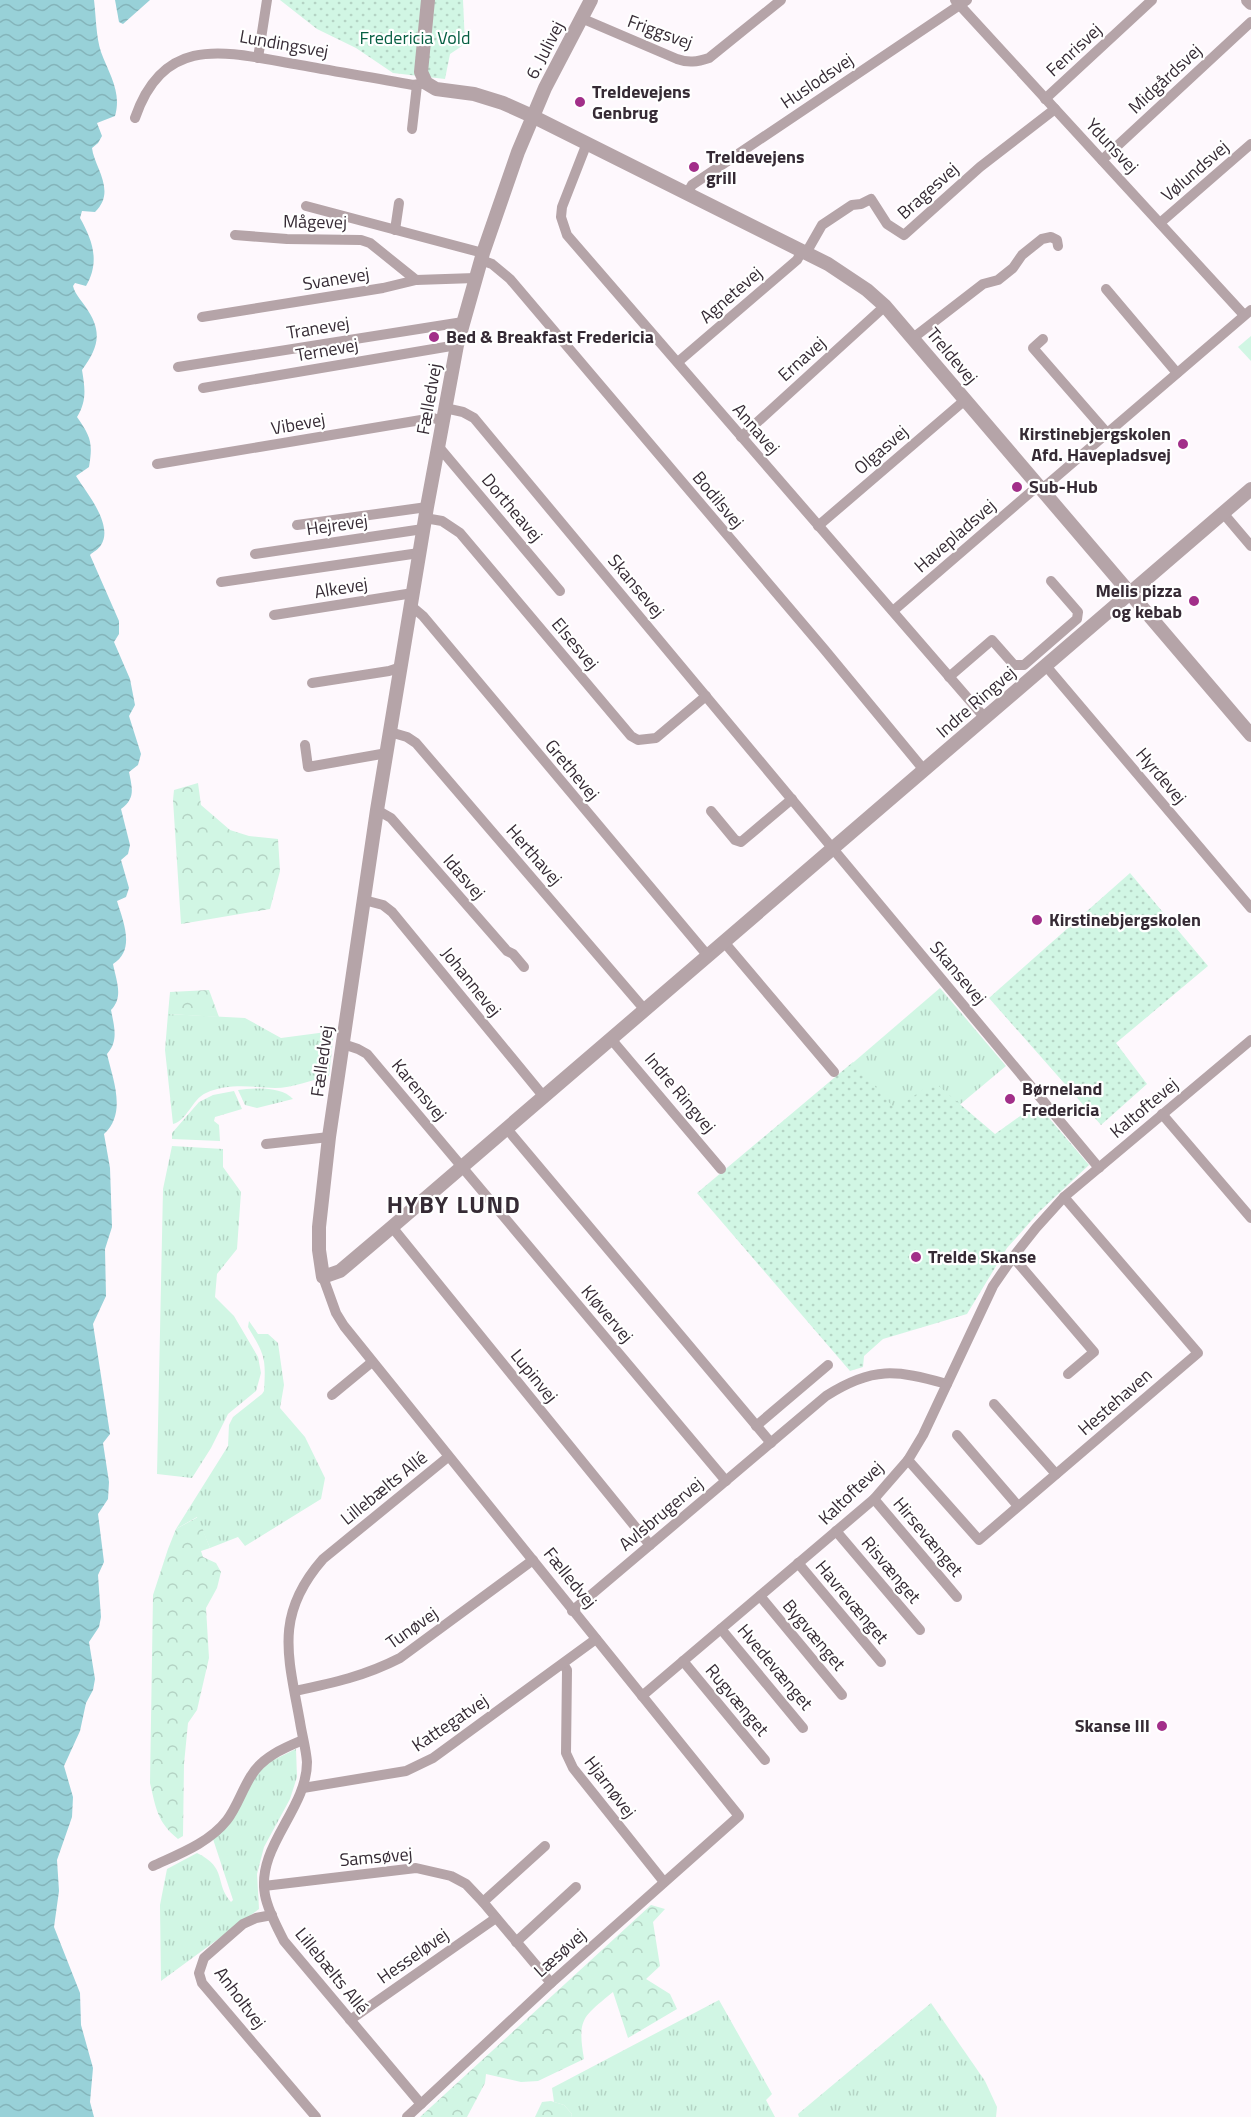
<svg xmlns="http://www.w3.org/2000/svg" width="1251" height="2117" viewBox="0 0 1251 2117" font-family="'Titillium Web',sans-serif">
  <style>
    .grass { fill: url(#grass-tufts) }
    .forest { fill: url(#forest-crowns) }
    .park { fill: url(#park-dots) }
    .pitch { fill: #d1f6e4 }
    .water { fill: url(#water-waves) }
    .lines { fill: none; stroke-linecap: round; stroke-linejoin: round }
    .minor { stroke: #b5a4a8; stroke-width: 10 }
    .tertiary { stroke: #b5a4a8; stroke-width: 14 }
    .poi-dot { fill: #a22f89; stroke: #fff; stroke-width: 2 }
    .labels { text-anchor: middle; stroke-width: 4.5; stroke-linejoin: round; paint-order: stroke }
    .street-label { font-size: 18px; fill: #362b35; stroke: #fff }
    .park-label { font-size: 18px; fill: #075f43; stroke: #fff }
    .poi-label { font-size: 18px; font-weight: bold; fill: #362b35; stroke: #fff; text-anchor: start }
    .district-label { font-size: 24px; font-weight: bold; letter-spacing: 1.5px; fill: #362b35; stroke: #fff }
  </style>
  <defs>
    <pattern id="grass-tufts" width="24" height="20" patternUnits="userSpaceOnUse" patternTransform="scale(1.5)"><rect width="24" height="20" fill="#d1f6e4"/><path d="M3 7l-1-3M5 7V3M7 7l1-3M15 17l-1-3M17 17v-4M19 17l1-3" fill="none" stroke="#b4d3c4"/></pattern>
    <pattern id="forest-crowns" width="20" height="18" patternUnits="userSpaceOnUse" patternTransform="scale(1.5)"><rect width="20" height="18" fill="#d1f6e4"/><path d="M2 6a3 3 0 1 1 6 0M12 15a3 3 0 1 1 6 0" fill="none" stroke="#b4d3c4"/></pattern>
    <pattern id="park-dots" width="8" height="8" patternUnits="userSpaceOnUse" patternTransform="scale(1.5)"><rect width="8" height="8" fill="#d1f6e4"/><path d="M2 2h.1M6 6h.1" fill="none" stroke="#b4d3c4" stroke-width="1.8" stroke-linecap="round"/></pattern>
    <pattern id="water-waves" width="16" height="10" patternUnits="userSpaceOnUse" patternTransform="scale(1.5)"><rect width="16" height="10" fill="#98d1d8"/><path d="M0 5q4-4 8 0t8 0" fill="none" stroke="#84b4ba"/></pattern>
  </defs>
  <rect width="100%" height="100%" fill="#fef8fd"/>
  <g class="grass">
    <path d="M940,988L1006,1066L957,1107L898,1125L848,1067Z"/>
    <path d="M168,1014L245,1018L281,1038L334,1031L329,1076C312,1080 292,1088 275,1088C252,1087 228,1083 206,1093C192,1099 187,1121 173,1124L165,1050Z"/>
    <path d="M238,1090C255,1088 281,1086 293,1099L257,1108L245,1105Z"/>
    <path d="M234,1091L242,1109L215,1117L214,1121L219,1125L220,1141L172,1139V1133L199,1102L213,1095Z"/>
    <path d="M172,1146L223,1149V1167L241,1192L237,1249L217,1274L215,1297L234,1316L258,1357L261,1373L256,1391L228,1414L211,1448L192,1478L157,1474L163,1189Z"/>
    <path d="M249,1321L258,1334H268L278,1343L284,1385L280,1408L305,1437L325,1478L321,1499L245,1546L238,1537L210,1548L197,1517L176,1529L228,1446L229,1425L233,1417L262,1394L264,1391C266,1357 265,1356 248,1327Z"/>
    <path d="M296,1749L297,1777L290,1799L264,1847L257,1874L259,1909L161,1981L160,1905L167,1869L197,1853C228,1868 214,1883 231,1902L233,1900L213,1839L256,1774L271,1761Z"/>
    <path d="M719,2000L772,2094L766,2100L775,2117H571L572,2114L564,2105L554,2102L552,2088Z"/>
    <path d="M931,2003L985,2081L997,2107L996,2117H799L798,2114Z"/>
  </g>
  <g class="forest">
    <path d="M198,783L201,805L230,830L249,836L278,839L280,871L270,909L181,924L173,800L174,790Z"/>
    <path d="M209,990L219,1017L168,1014L170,992Z"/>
    <path d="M198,1517L210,1548L201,1551L203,1557L216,1563L221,1572L217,1588L206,1608L209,1658L197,1710L188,1723L184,1764L183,1836L178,1839C157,1822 156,1808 150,1783L153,1595L168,1549L176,1529Z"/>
    <path d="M651,1905L665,1909L653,1922L660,1966L646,1979L670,1994L677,2009L628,2038L613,1992C583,2017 577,2018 584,2059L538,2081L521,2082L486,2074L485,2083L467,2117H420Z"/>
    <path d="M551,2101L564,2105L572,2114L571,2117H535L542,2102Z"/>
  </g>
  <g class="park">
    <path d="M280,0H463L465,44L450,54L445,79L393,73L356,48L317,29Z"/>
    <path d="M1130,873L1208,966L1116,1043L1147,1084L1101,1125L989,998Z"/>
    <path d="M853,1062L895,1109L934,1082L995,1134L1037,1104L1089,1165L1039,1212L1007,1248L967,1314L883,1339L864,1356L863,1367L850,1371L697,1193Z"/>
  </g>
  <path class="pitch" d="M1251,336V361L1238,347Z"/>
  <g class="water">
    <path d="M0,0H94C96,16 96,37 101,52C109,74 122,92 115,116L97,123L102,136L98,143L92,148C94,167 117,191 95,212L82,211L80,218C93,241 100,262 86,286L75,283L73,286C75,294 81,300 85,306C103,331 99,347 82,370C85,388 87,401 77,417C91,437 93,443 89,467L76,476C86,492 114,525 101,545C99,549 93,552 90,555L119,621V634L114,642L130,679L135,705L129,716L141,754L138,765L129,772C132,788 136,798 121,809L130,845L128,854L121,860L129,888L126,897L117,901C123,921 136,950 113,964C116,980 124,997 111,1010C114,1026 119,1041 107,1054C113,1080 127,1113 104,1134L110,1168L112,1227L105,1249L106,1296L93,1324L110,1434L103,1443L109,1482L108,1499L98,1514L104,1562L98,1575L101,1617L99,1627L89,1642L95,1679L93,1690L86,1703L80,1731L64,1766L73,1797L72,1817L57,1860L59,1891L54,1927L80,1993L81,2025L93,2068L90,2102L94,2117H0Z"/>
    <path d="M115,0H150L123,24L119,22Z"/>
  </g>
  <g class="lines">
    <g class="minor">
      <path d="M955,0L1244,315"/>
      <path d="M581,18L677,59C688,63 697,62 709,58L781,0"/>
      <path d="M258,58L267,0"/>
      <path d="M1045,99L1152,0"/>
      <path d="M135,118C165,31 229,53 300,65C338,72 376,78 413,85L426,83"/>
      <path d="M412,129L417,85"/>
      <path d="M587,143L562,207L561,217L567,235L985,718"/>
      <path d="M1102,160L1251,22"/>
      <path d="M688,192L692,185L967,0"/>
      <path d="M306,206L483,253"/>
      <path d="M1160,223L1251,144"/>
      <path d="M395,230L399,203"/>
      <path d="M235,235L287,239L361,240L370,243L416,280"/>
      <path d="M806,253L822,225L852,205L861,204L871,199L887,224L904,235L980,167L1055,109"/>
      <path d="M481,260L492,264L510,279L824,649L924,770"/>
      <path d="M1106,289L1177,373"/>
      <path d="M202,317L383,288L416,280L475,278"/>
      <path d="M913,338L983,284L998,280L1013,268L1022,255L1042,239L1051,237L1057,240L1058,246"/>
      <path d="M1043,339L1033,348L1107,433"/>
      <path d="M678,362L797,260L802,251"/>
      <path d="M178,367L463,322"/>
      <path d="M203,388L457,345"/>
      <path d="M445,408L463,412L474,418L1099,1168"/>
      <path d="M741,437L885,306"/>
      <path d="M438,446L560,591"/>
      <path d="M157,464L433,418L443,421"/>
      <path d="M1042,489L1251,310"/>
      <path d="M1223,513L1251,546"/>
      <path d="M425,518L442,521L460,533L631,736L638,740L656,738L706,696"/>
      <path d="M297,525L427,507"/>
      <path d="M818,526L965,400"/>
      <path d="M255,554L423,529"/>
      <path d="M221,582L419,553"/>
      <path d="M410,605L423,616L708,956"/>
      <path d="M893,611L1039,485"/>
      <path d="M274,615L413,593"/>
      <path d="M1046,666L1251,908"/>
      <path d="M949,677L992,640L1014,665H1024L1077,619L1078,612L1051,581"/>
      <path d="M312,683L389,671L401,667"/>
      <path d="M390,732L407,737L416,743L645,1010"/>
      <path d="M305,745L308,767L387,753"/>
      <path d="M377,810L391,818L507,951L513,954L524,967"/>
      <path d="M711,811L735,840L741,842L792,799"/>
      <path d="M364,900L383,905L392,912L544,1097"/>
      <path d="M724,942L834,1072"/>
      <path d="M611,1039L721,1169"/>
      <path d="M343,1044L358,1049L367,1054L726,1481"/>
      <path d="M1162,1114L1251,1218"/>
      <path d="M507,1129L771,1443"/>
      <path d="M266,1144L329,1137"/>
      <path d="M392,1227L650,1545"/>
      <path d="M1013,1257L1094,1352L1068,1374"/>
      <path d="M323,1277L336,1313L344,1326L739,1816L551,1983L407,2117"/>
      <path d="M332,1395L372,1362"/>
      <path d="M994,1404L1056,1474"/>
      <path d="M756,1426L828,1365"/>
      <path d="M957,1435L1018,1506"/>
      <path d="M908,1460L979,1540L1198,1353L1064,1197"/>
      <path d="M874,1499L957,1597"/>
      <path d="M836,1531L920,1630"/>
      <path d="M798,1563L881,1662"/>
      <path d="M760,1596L842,1695"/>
      <path d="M572,1611L826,1396C873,1366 896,1370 947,1384"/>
      <path d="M721,1629L803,1728"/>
      <path d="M683,1661L765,1760"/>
      <path d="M563,1664L567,1670L566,1753L573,1768L664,1882"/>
      <path d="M295,1691C333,1683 365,1676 400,1658L533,1560"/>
      <path d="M642,1696L874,1499L908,1460L923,1435L993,1286L1013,1257L1036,1228L1064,1197L1251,1040"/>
      <path d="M303,1788L406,1771L433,1758L596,1639"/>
      <path d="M153,1866C179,1854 209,1843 227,1820C237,1807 242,1790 251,1776C262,1757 284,1748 303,1740"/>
      <path d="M264,1886L416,1868L451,1876L466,1884L483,1902L551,1983"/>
      <path d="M483,1902L545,1846"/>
      <path d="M272,1915L256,1918L243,1924L204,1958L199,1973L202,1983L316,2117"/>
      <path d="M516,1942L576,1887"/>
      <path d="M350,2020L496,1918"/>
      <path d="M421,2104L284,1941C277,1927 268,1911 265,1895C256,1846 307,1810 307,1762C306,1749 302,1735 300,1722C288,1655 274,1615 323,1559L448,1457"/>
    </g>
    <g class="tertiary">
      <path d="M428,0L421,72L426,83L436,89L474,94L503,103L532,116L828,264L867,290L885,306L1251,735"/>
      <path d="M591,0L545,88L518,152L483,253L457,345L427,507L377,810L329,1137L319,1227V1250L323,1277L340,1271L392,1227L1251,489"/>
      <path d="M1248,0L1251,3"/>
    </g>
  </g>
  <g class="poi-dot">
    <circle cx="580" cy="102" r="6"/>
    <circle cx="694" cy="167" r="6"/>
    <circle cx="434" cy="337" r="6"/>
    <circle cx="1183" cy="444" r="6"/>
    <circle cx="1017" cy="487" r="6"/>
    <circle cx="1194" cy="601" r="6"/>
    <circle cx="1037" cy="920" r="6"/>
    <circle cx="1010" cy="1099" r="6"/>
    <circle cx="916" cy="1257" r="6"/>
    <circle cx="1162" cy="1726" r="6"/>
  </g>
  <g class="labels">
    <g class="street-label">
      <text transform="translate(660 32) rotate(20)" y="6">Friggsvej</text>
      <text transform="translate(284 44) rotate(10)" y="6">Lundingsvej</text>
      <text transform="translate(545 50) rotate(-63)" y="6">6. Julivej</text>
      <text transform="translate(1074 50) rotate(-43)" y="6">Fenrisvej</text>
      <text transform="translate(1165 79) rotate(-43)" y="6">Midgårdsvej</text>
      <text transform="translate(817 81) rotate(-34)" y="6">Huslodsvej</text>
      <text transform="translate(1112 146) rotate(47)" y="6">Ydunsvej</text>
      <text transform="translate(1195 171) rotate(-41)" y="6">Vølundsvej</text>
      <text transform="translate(928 191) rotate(-42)" y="6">Bragesvej</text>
      <text transform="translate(315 222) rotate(1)" y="6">Mågevej</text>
      <text transform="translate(336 279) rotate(-9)" y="6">Svanevej</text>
      <text transform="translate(731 295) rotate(-41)" y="6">Agnetevej</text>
      <text transform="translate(318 328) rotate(-9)" y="6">Tranevej</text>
      <text transform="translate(327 350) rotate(-10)" y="6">Ternevej</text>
      <text transform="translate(952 356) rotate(50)" y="6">Treldevej</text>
      <text transform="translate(802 359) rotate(-42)" y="6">Ernavej</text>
      <text transform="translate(429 399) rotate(-80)" y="6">Fælledvej</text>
      <text transform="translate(298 424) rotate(-10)" y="6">Vibevej</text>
      <text transform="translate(756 429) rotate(49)" y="6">Annavej</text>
      <text transform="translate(881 450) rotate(-41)" y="6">Olgasvej</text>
      <text transform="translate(718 500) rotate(50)" y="6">Bodilsvej</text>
      <text transform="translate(512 508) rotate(50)" y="6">Dortheavej</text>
      <text transform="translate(337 525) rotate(-8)" y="6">Hejrevej</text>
      <text transform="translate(955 536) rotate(-41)" y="6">Havepladsvej</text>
      <text transform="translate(636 586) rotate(50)" y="6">Skansevej</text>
      <text transform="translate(341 588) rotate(-9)" y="6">Alkevej</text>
      <text transform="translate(575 644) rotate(50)" y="6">Elsesvej</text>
      <text transform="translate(976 702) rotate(-41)" y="6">Indre Ringvej</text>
      <text transform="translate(572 770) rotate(50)" y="6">Grethevej</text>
      <text transform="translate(1161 776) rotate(50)" y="6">Hyrdevej</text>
      <text transform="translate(534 855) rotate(49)" y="6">Herthavej</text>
      <text transform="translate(464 877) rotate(49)" y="6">Idasvej</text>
      <text transform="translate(958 973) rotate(50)" y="6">Skansevej</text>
      <text transform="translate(471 982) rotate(51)" y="6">Johannevej</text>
      <text transform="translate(322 1061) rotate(-82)" y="6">Fælledvej</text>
      <text transform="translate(419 1090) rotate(50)" y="6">Karensvej</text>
      <text transform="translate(680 1093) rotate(50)" y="6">Indre Ringvej</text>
      <text transform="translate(1144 1108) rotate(-40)" y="6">Kaltoftevej</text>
      <text transform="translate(607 1314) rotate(50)" y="6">Kløvervej</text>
      <text transform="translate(534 1376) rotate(51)" y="6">Lupinvej</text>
      <text transform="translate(1115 1402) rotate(-41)" y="6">Hestehaven</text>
      <text transform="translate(384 1488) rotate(-39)" y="6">Lillebælts Allé</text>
      <text transform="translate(851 1493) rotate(-44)" y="6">Kaltoftevej</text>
      <text transform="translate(661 1514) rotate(-40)" y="6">Avlsbrugervej</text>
      <text transform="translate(928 1537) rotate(50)" y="6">Hirsevænget</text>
      <text transform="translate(891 1570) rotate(50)" y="6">Risvænget</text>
      <text transform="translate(570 1578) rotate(51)" y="6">Fælledvej</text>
      <text transform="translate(852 1602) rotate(50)" y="6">Havrevænget</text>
      <text transform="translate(412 1628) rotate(-35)" y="6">Tunøvej</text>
      <text transform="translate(814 1635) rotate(50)" y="6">Bygvænget</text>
      <text transform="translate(775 1667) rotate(50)" y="6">Hvedevænget</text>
      <text transform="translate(737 1700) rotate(50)" y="6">Rugvænget</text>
      <text transform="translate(450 1723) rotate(-34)" y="6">Kattegatvej</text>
      <text transform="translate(610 1787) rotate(53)" y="6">Hjarnøvej</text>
      <text transform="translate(376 1857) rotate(-5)" y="6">Samsøvej</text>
      <text transform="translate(560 1953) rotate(-42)" y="6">Læsøvej</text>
      <text transform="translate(413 1956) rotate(-35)" y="6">Hesseløvej</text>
      <text transform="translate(332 1971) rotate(51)" y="6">Lillebælts Allé</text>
      <text transform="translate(240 1998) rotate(53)" y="6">Anholtvej</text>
    </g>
    <g class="park-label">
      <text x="415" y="44">Fredericia Vold</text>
    </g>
    <g class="poi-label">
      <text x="592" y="98">Treldevejens<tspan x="592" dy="21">Genbrug</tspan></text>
      <text x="706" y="163">Treldevejens<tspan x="706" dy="21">grill</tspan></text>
      <text x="446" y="343">Bed &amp; Breakfast Fredericia</text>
      <text x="1171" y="440" text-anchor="end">Kirstinebjergskolen<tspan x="1171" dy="21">Afd. Havepladsvej</tspan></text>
      <text x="1029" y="493">Sub-Hub</text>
      <text x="1182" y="597" text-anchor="end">Melis pizza<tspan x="1182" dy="21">og kebab</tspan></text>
      <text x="1049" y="926">Kirstinebjergskolen</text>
      <text x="1022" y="1095">Børneland<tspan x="1022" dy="21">Fredericia</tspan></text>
      <text x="928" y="1263">Trelde Skanse</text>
      <text x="1150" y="1732" text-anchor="end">Skanse III</text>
    </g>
    <g class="district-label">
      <text x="454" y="1213">HYBY LUND</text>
    </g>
  </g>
</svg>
